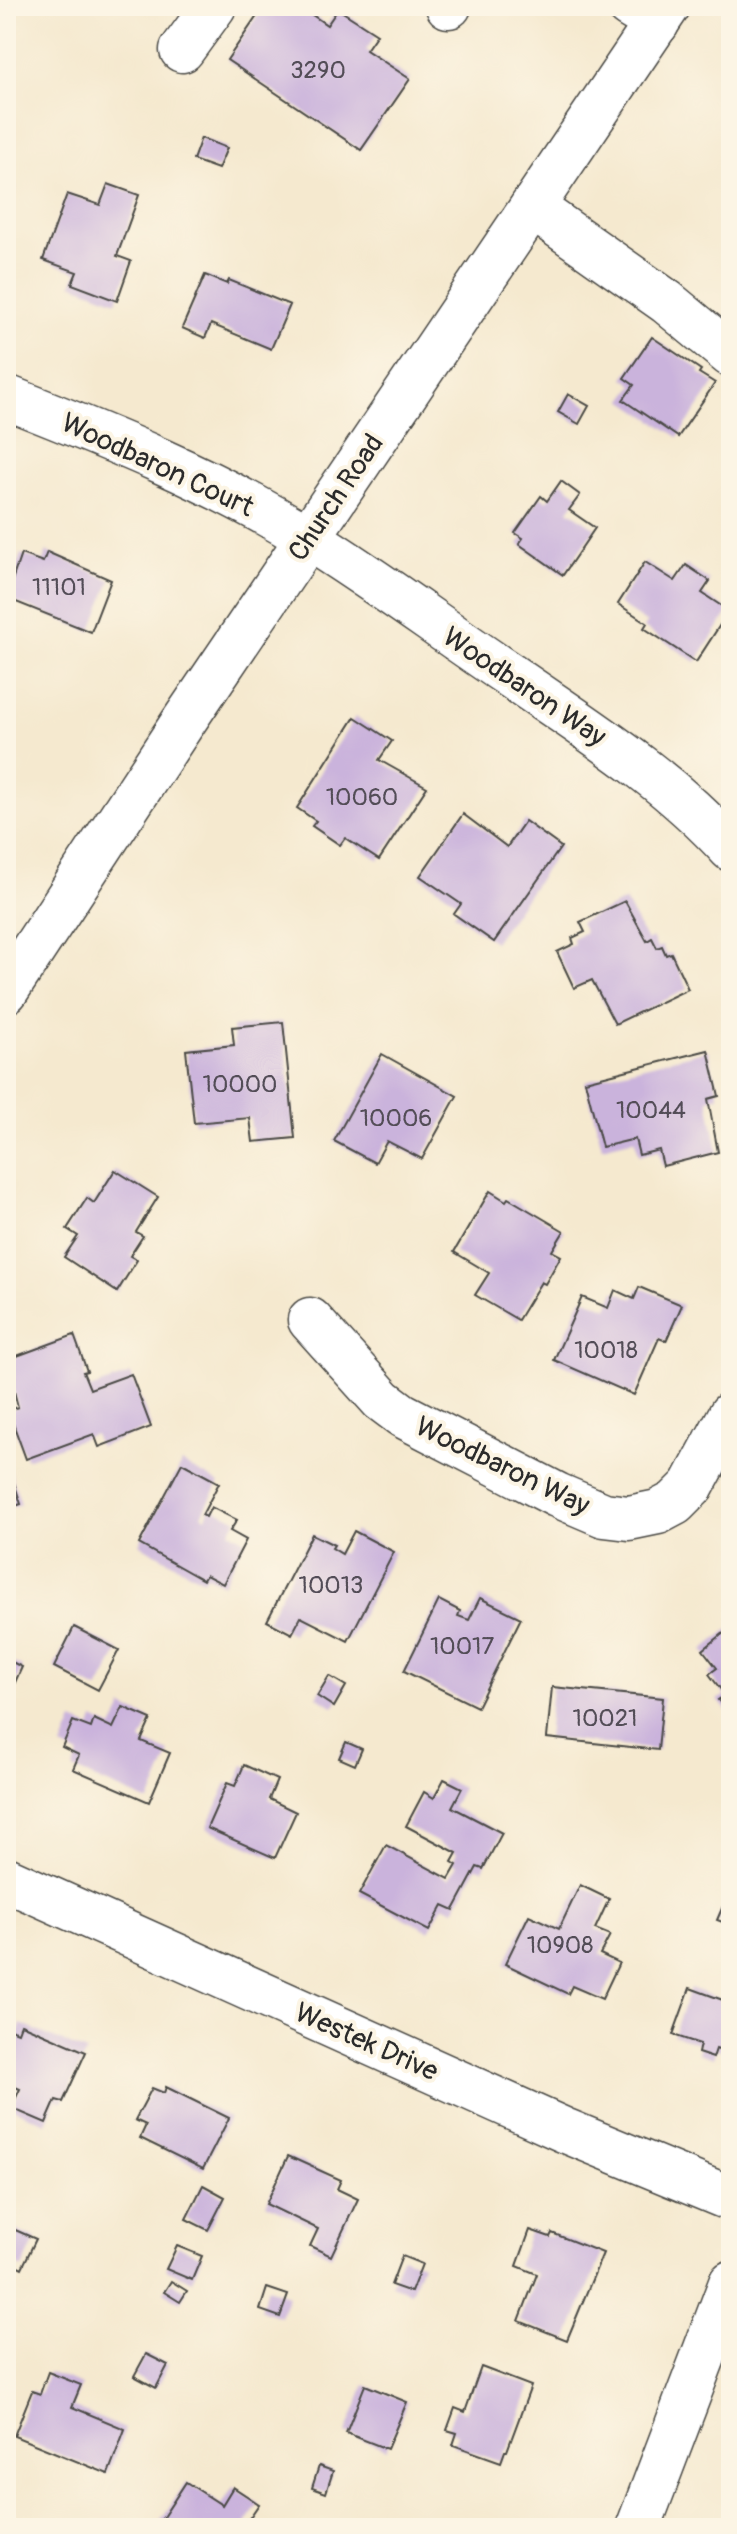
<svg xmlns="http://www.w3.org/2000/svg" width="737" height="2534" viewBox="0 0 737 2534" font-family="Pangolin,sans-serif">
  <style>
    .building { fill: #cab3dc }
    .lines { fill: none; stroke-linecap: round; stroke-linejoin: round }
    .minor-casing { stroke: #494844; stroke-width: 47 }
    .major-casing { stroke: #494844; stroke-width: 47 }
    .minor { stroke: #fff; stroke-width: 44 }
    .major { stroke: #fff; stroke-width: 44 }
    .labels { text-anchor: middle; stroke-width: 8; stroke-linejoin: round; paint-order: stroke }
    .number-label { font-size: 24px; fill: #534d57 }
    .street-label { font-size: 28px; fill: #2b2b2b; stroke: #fcf5e5 }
  </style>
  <rect width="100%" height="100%" fill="#fcf5e5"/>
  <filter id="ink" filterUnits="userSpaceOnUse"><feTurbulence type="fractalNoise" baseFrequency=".0125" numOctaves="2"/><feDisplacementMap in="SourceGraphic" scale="16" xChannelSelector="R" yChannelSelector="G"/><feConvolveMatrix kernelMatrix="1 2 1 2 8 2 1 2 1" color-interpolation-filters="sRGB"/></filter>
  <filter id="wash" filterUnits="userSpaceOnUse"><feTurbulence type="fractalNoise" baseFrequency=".006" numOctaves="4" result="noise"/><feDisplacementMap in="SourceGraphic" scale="32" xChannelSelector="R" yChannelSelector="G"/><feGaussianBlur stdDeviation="1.8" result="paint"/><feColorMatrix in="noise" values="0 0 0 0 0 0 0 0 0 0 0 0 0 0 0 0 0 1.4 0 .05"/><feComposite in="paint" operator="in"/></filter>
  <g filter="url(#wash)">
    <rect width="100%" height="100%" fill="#f5e9cf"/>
    <g id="blocks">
      <g class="building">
        <path d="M264,6H299L327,25L338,9L377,34L366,50L410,79L361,150L227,60Z"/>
        <path d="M201,138L227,148L218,169L193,160Z"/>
        <path d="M6,183L16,186L7,215H6Z"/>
        <path d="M108,184L139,195L117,256L131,261L117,301L72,284L77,272L43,260L67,194L100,205Z"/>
        <path d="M205,275L227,284L229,280L290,305L271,349L211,324L205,338L182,328Z"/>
        <path d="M652,337L701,370L699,373L715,383L678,437L623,400L634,385L624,378Z"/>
        <path d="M568,394L589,406L579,424L558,412Z"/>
        <path d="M561,481L580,495L569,510L595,528L563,575L519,544L523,538L515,533L541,496L547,501Z"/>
        <path d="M47,552L111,580L91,632L6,598L21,554L43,562Z"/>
        <path d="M645,562L675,581L686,565L710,581L702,593L729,611L696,662L644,628L647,623L618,604Z"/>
        <path d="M355,717L392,741L379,760L427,787L379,860L345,838L340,845L312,826L316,821L297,808Z"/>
        <path d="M463,814L507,847L525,821L561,847L494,942L454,914L461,904L420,876Z"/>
        <path d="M625,901L647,941L652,938L657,948L662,946L666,955L671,953L688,989L615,1024L592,980L574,988L557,952L574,944L572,938L585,932L580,922Z"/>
        <path d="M283,1022L295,1138L253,1142L250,1118L194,1123L186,1050L234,1045L232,1027Z"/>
        <path d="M708,1050L719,1096L708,1099L718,1152L663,1166L659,1150L639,1155L635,1139L602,1147L585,1081Z"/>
        <path d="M382,1054L457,1096L422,1159L387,1141L375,1163L334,1141Z"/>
        <path d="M115,1170L158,1197L136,1232L143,1236L130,1256L137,1260L117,1292L64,1257L78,1236L67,1229L87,1198L94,1203Z"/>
        <path d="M490,1191L506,1201L508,1198L564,1231L552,1251L561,1256L545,1284L541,1282L518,1320L475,1295L489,1273L454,1252Z"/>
        <path d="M639,1287L682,1305L666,1341L659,1338L634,1395L554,1360L582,1297L608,1308L615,1290L634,1299Z"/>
        <path d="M74,1335L87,1371L83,1372L90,1389L131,1374L151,1427L99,1447L94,1434L26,1459L8,1410L18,1407L6,1360Z"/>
        <path d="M6,1458L21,1504L6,1509Z"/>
        <path d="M182,1463L219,1483L202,1515L206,1517L211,1507L237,1520L230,1531L246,1540L223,1584L206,1575L203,1580L139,1544Z"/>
        <path d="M354,1531L394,1552L348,1641L301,1617L292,1634L267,1621L312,1534L334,1545L332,1548L342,1554Z"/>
        <path d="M480,1598L521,1618L477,1707L404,1671L439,1600L460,1611L458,1616L469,1620Z"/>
        <path d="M74,1627L119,1650L98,1690L54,1667Z"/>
        <path d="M731,1627V1716L718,1700L725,1695L709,1674L717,1668L703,1650Z"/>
        <path d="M6,1659L22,1667L6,1702Z"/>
        <path d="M329,1676L346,1686L334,1707L317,1696Z"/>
        <path d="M552,1687L663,1698L658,1750L547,1738Z"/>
        <path d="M123,1707L151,1719L141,1741L170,1753L149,1802L73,1769L79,1755L62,1747L73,1721L91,1728L94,1719L113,1728Z"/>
        <path d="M346,1742L362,1749L355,1765L339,1758Z"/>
        <path d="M244,1765L277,1780L269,1799L296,1812L275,1858L207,1828L227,1783L235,1786Z"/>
        <path d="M444,1779L462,1788L452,1807L502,1833L483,1869L477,1867L454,1910L443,1905L429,1931L359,1894L386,1845L449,1879L457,1865L452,1862L457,1853L406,1826L424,1792L434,1798Z"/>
        <path d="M580,1885L609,1899L595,1929L610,1935L600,1954L619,1963L602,1999L572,1986L568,1994L505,1964L529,1915L559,1929Z"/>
        <path d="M723,1906L731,1909V1925L717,1920Z"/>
        <path d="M690,1988L731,2003V2060L723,2057L725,2052L716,2049L713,2058L698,2053L700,2044L673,2035Z"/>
        <path d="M21,2024L86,2052L63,2102L56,2100L46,2123L11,2108L20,2089L6,2083V2037L10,2029L18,2032Z"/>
        <path d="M166,2087L229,2118L203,2169L140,2138L146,2125L135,2120L152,2088L164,2093Z"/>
        <path d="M288,2156L341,2180L337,2189L358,2199L331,2256L310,2246L318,2229L266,2204Z"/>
        <path d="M203,2185L225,2197L208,2230L186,2219Z"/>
        <path d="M13,2229L36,2239L22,2268L6,2260V2244Z"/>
        <path d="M530,2230L550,2237L552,2233L603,2253L567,2340L519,2321L537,2274L517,2266Z"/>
        <path d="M177,2246L202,2256L192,2280L166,2269Z"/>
        <path d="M402,2256L422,2264L411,2292L391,2285Z"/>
        <path d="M171,2281L187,2291L180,2302L164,2292Z"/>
        <path d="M267,2288L288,2295L280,2317L260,2310Z"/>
        <path d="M146,2354L168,2365L156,2388L134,2376Z"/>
        <path d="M481,2367L531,2386L507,2451H505L501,2462L453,2445L457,2433L447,2430L455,2408L465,2412Z"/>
        <path d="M48,2372L81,2385L72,2407L125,2429L108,2474L14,2436L32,2391L40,2394Z"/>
        <path d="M365,2385L407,2402L387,2449L346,2433Z"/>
        <path d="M319,2466L333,2471L326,2493L312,2488Z"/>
        <path d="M186,2482L222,2505L233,2487L259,2504L246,2523L253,2528H156Z"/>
      </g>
    </g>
  </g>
  <g filter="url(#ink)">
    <use href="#blocks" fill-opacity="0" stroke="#494844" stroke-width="2"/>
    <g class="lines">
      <defs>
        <g id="minor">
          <path d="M448,6H449"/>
          <path d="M629,6L657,23"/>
          <path d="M182,50L214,6"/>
          <path d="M532,207L667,302L731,355"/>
          <path d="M6,397C110,438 213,479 308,538C376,580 441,629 508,674C586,728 667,778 731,849"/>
          <path d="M310,1320L382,1400L402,1415L557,1495L604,1515L629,1518L658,1512L675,1503L692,1486L731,1414"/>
          <path d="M6,1879L564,2130L731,2199"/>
          <path d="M638,2528L731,2283"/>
        </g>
        <path id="major" d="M6,991L182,724L668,6"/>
      </defs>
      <use href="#minor" class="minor-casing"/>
      <use href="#major" class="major-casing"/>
      <use href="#minor" class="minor"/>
      <use href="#major" class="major"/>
    </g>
  </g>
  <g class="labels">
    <g class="number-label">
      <text x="318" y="78">3290</text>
      <text x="59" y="595">11101</text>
      <text x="362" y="805">10060</text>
      <text x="240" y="1092">10000</text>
      <text x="651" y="1118">10044</text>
      <text x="396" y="1126">10006</text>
      <text x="606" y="1358">10018</text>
      <text x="331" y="1593">10013</text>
      <text x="462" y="1654">10017</text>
      <text x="605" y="1726">10021</text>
      <text x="560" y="1953">10908</text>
    </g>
    <g class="street-label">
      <text transform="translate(158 464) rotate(25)" y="10">Woodbaron Court</text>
      <text transform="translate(335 497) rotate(-56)" y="10">Church Road</text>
      <text transform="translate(525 686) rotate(34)" y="10">Woodbaron Way</text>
      <text transform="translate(503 1465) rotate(26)" y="10">Woodbaron Way</text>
      <text transform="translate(367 2041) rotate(24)" y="10">Westek Drive</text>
    </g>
  </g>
  <rect width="737" height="2534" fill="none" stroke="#fcf5e5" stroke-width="32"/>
</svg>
